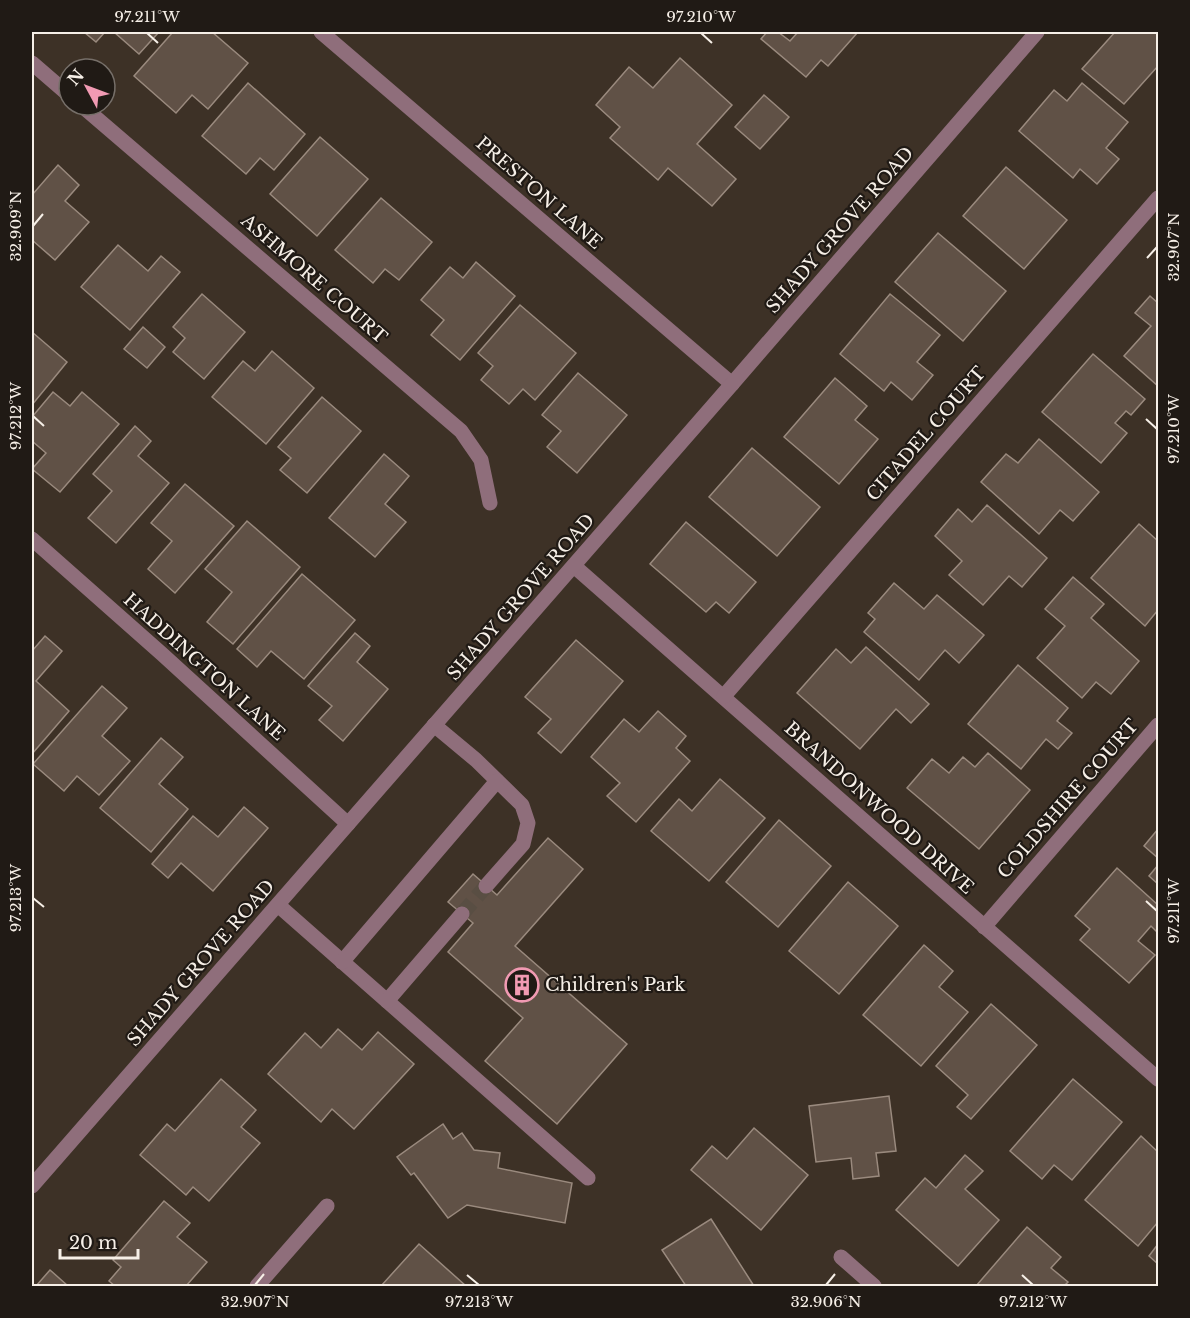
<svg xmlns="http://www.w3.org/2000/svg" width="1190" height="1318" viewBox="0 0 1190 1318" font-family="'Libre Baskerville',serif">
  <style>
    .building { fill: #605146; stroke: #9a8a7e; stroke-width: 1.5 }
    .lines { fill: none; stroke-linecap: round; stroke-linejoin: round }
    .minor-tunnel { stroke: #594e43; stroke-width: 15; stroke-dasharray: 15 8; stroke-linecap: butt }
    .minor { stroke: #8f6e7b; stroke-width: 15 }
    .ticks { fill: none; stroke: #f6efe7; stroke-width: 2 }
    .labels { text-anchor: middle; stroke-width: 4.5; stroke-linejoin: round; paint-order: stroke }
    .street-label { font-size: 18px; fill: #f6efe7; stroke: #201a15 }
    .poi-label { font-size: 18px; fill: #f6efe7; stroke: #201a15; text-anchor: start }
    .neatline { fill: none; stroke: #f6efe7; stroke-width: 2 }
    .ticks-label { font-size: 15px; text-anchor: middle; fill: #f6efe7 }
  </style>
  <rect width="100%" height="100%" fill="#3d3126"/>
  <g class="building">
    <path d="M84,32H105L96,42Z"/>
    <path d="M114,32H159L139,54Z"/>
    <path d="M173,32H212L248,63L208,109L192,95L176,113L134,76Z"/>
    <path d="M767,32H778L790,41L798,32H858L828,66L821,60L806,77L761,39Z"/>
    <path d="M1115,32H1158V66L1124,104L1082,69Z"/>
    <path d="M680,58L732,105L697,144L736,179L712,206L668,168L658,180L610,138L620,127L596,105L629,67L653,88Z"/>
    <path d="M248,83L305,134L274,170L260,158L246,174L202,136Z"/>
    <path d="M1082,83L1128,122L1106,148L1119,159L1097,184L1080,169L1073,178L1019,131L1054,90L1067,101Z"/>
    <path d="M764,95L789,117L760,149L735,127Z"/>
    <path d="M320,137L368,179L317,236L270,194Z"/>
    <path d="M58,165L79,185L65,201L89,222L55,260L32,240V195Z"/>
    <path d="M1006,167L1067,220L1024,269L963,216Z"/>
    <path d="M381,198L432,242L399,280L385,269L373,283L335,250Z"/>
    <path d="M938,233L1006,291L963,341L895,282Z"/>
    <path d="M118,245L148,271L161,256L180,272L130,330L81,287Z"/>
    <path d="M476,262L515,296L460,360L431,335L444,320L421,300L450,267L463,278Z"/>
    <path d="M202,294L245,332L204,379L173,352L185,338L173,327Z"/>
    <path d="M890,294L940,335L917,362L933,375L912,400L891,382L884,391L840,354Z"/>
    <path d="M1150,296L1158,303V386L1124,356L1151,326L1135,313Z"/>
    <path d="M520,305L576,353L535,400L523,389L509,404L481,380L493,366L478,353Z"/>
    <path d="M143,327L165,347L147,368L124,349Z"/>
    <path d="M32,332L67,362L32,405Z"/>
    <path d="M272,351L314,388L266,444L212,397L243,361L255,371Z"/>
    <path d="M1093,354L1145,399L1131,415L1126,411L1115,423L1127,433L1101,463L1042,412Z"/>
    <path d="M578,373L627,415L577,473L547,447L561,431L542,415Z"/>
    <path d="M835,378L867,406L855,420L878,439L839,484L784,437Z"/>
    <path d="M53,392L70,406L82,392L119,424L60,492L32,469L46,453L32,441V417Z"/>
    <path d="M322,397L361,431L307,493L280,470L291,458L278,447Z"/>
    <path d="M135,426L151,441L138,456L169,483L116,543L88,518L112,491L93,474Z"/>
    <path d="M1039,439L1099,492L1073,521L1060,510L1039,534L981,482L1006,454L1018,463Z"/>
    <path d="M752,448L820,507L777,556L709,497Z"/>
    <path d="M384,454L409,476L385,504L406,522L375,557L329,518Z"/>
    <path d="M185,484L234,526L175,593L148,569L172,541L151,523Z"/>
    <path d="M987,505L1047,558L1022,587L1009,576L983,605L949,575L962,561L935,536L958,509L972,522Z"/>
    <path d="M247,521L300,567L233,644L207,622L232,592L205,569Z"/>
    <path d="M686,522L756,582L729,613L716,602L706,612L650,564Z"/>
    <path d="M1139,524L1158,541V610L1145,626L1091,578Z"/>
    <path d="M302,574L355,620L304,679L271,651L257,667L237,649Z"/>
    <path d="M1073,577L1104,604L1091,618L1139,661L1111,694L1096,682L1082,698L1037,658L1065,626L1045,609Z"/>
    <path d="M894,583L924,609L937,595L984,635L959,663L945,650L919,680L864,632L875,619L868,613Z"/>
    <path d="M355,633L370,646L357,662L388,689L343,741L319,720L332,706L308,686Z"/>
    <path d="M45,636L62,651L36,681L69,711L32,754V651Z"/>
    <path d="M576,640L623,681L561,753L538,733L551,719L525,697Z"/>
    <path d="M866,647L929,704L911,723L896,709L860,749L797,693L836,649L851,663Z"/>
    <path d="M1018,665L1068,708L1057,721L1072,733L1058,749L1046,739L1021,769L968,724Z"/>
    <path d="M102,686L127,708L102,736L130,761L99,795L77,776L64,791L33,764Z"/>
    <path d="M658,711L686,736L676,748L690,761L636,822L607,796L620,783L591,757L624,719L639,732Z"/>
    <path d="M161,738L183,757L159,784L188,809L151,852L100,808Z"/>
    <path d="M988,753L1030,790L979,849L907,788L932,759L949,773L963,757L975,767Z"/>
    <path d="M720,779L765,818L709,881L651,831L679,799L692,811Z"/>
    <path d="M244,807L268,828L213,891L181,863L168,878L152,864L193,816L218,837Z"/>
    <path d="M779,820L831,866L778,927L726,882Z"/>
    <path d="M1158,829V858L1144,846Z"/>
    <path d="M548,838L583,869L515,946L627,1044L557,1124L485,1061L523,1018L448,952L473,923L448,902L473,874L497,895Z"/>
    <path d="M1158,865V884L1149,876Z"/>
    <path d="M1117,868L1158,905V933L1151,926L1138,941L1155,955L1129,983L1080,940L1090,929L1075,916Z"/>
    <path d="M848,882L898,926L839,994L789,951Z"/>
    <path d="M924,945L953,971L939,987L968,1012L921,1066L863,1015Z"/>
    <path d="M991,1004L1037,1045L971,1119L957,1107L968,1095L936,1066Z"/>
    <path d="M338,1029L362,1050L378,1032L414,1064L354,1129L332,1109L321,1122L268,1074L305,1033L321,1048Z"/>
    <path d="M221,1079L256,1110L241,1127L260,1143L209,1201L193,1187L186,1195L140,1155L167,1124L175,1131Z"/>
    <path d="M1073,1079L1122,1122L1072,1180L1054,1165L1042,1179L1010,1151Z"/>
    <path d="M889,1096L896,1151L876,1153L879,1176L853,1179L851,1158L816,1162L809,1106Z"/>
    <path d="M443,1124L453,1139L462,1133L474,1150L500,1153L498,1168L572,1183L565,1223L467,1205L448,1218L414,1173L411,1175L397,1157Z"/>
    <path d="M754,1128L808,1175L761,1230L691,1170L712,1146L727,1159Z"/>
    <path d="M1141,1136L1158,1152V1222L1138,1246L1085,1200Z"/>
    <path d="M965,1155L983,1171L965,1189L999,1220L958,1266L896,1210L925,1178L936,1188Z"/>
    <path d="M164,1201L190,1223L177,1237L207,1262L186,1286H115L109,1281L121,1267L113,1260Z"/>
    <path d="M711,1219L754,1286H686L662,1250Z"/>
    <path d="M1027,1227L1061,1257L1051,1268L1068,1282L1064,1286H976Z"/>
    <path d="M419,1244L466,1286H381Z"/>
    <path d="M1158,1244V1264L1149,1256Z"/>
    <path d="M50,1270L68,1286H36Z"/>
  </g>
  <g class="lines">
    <path class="minor-tunnel" d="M462,914L486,886"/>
    <g class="minor">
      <path d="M321,32L732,384"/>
      <path d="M32,63L69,95"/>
      <path d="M81,105L461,431L481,460L490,503"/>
      <path d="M32,539L162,654L348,824"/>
      <path d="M574,566L1158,1079"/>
      <path d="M724,696L1158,198"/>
      <path d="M434,725L476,760L522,805L528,823L523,844L486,886"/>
      <path d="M278,905L588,1178"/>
      <path d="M984,927L1158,725"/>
      <path d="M342,962L497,781"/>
      <path d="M387,1001L462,914"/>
      <path d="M32,1186L732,384L1037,32"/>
      <path d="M841,1257L874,1286"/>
      <path d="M257,1286L327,1206"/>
    </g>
  </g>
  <path class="ticks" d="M147,33L158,43M701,33L712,43M33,226L43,214M1147,258L1157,247M33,416L44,426M1146,419L1157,429M33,898L44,907M1146,901L1157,911M467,1275L479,1285M1022,1275L1033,1285M255,1285L264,1274M826,1285L835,1274"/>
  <defs>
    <symbol id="building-ring" viewBox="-11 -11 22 22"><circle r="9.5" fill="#201a15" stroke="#f19ab3" stroke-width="1.5"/><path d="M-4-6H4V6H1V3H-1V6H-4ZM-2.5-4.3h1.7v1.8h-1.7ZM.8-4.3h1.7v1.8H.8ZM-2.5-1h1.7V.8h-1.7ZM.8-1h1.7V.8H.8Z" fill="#f19ab3"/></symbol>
  </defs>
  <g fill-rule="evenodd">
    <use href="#building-ring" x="503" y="966" width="38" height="38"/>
  </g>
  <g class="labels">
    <g class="street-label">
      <text transform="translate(539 193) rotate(41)" y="6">PRESTON LANE</text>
      <text transform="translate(840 230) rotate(-49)" y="6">SHADY GROVE ROAD</text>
      <text transform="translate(314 279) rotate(41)" y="6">ASHMORE COURT</text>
      <text transform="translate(926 434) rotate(-49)" y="6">CITADEL COURT</text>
      <text transform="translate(521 597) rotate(-49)" y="6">SHADY GROVE ROAD</text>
      <text transform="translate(204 667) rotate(42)" y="6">HADDINGTON LANE</text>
      <text transform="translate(1068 799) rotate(-49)" y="6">COLDSHIRE COURT</text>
      <text transform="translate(879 808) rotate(42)" y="6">BRANDONWOOD DRIVE</text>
      <text transform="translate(201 963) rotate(-49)" y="6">SHADY GROVE ROAD</text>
    </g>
    <g class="poi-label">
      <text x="545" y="991">Children's Park</text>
    </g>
  </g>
  <rect width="1190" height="1318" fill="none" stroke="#201a15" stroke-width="66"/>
  <g transform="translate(87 87) rotate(311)"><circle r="28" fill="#201a15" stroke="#766f69" stroke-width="1.5"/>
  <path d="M0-4.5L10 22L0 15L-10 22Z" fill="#f19ab3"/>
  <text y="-9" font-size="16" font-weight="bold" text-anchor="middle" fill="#f6efe7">N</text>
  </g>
  <path d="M60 1249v9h78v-9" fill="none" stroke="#f6efe7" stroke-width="3"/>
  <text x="69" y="1249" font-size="18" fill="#f6efe7" stroke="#201a15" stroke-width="4.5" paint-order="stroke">20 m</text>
  <rect x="33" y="33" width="1124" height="1252" class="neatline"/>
  <g class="ticks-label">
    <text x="147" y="22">97.211°W</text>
    <text x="701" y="22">97.210°W</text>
    <text transform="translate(16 226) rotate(-90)" y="5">32.909°N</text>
    <text transform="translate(1174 247) rotate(-90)" y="5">32.907°N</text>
    <text transform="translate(16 416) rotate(-90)" y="5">97.212°W</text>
    <text transform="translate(1174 429) rotate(-90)" y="5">97.210°W</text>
    <text transform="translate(16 898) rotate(-90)" y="5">97.213°W</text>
    <text transform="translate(1174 911) rotate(-90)" y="5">97.211°W</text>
    <text x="255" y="1307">32.907°N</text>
    <text x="479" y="1307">97.213°W</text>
    <text x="826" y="1307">32.906°N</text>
    <text x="1033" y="1307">97.212°W</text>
  </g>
</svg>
